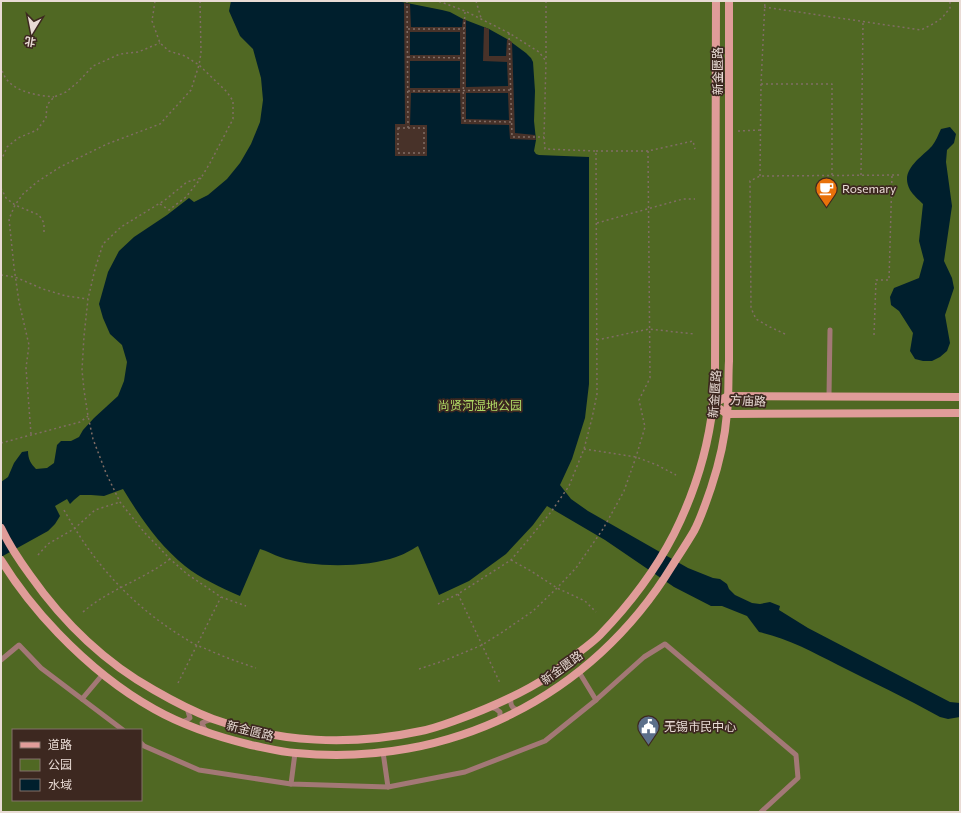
<svg xmlns="http://www.w3.org/2000/svg" width="961" height="813" viewBox="0 0 961 813" font-family="Commissioner,'Noto Sans SC',sans-serif">
  <style>
    .green { fill: #506823; fill-rule: evenodd }
    .water { fill: #001f2d }
    .pier { fill: #483229; fill-rule: evenodd }
    .lines { fill: none; stroke-linecap: round; stroke-linejoin: round }
    .path { stroke: #806d65; stroke-width: 1.5; stroke-dasharray: 2 3; stroke-linecap: butt }
    .lane { stroke: #a37876; stroke-width: 5 }
    .secondary { stroke: #e09c99; stroke-width: 8 }
    .labels { text-anchor: middle; stroke-width: 3.5; stroke-linejoin: round; paint-order: stroke }
    .street-label { font-size: 12px; fill: #e9dbd5; stroke: #3d2820 }
    .poi-label { font-size: 12px; fill: #e9dbd5; stroke: #3d2820; text-anchor: start }
    .park-label { font-size: 12px; fill: #aed765; stroke: #3d2820 }
  </style>
  <rect width="100%" height="100%" fill="#483229"/>
  <path class="green" d="M1,1H960V812H1ZM13,730H141V800H13Z"/>
  <g class="water">
    <path d="M231,1H397L442,10L450,12L463,19L489,29L507,39L526,53L531,58L533,62L535,91L534,121L536,140L534,151L536,154L539,155L589,157V384L585,418L572,459L560,485L571,499L588,511L688,568L713,578L720,579L727,584L729,589L735,595L752,603L760,604L770,602L780,606L779,610L808,628L950,702L960,703V717L948,719L940,717C906,698 872,682 838,665C813,652 787,638 759,632L747,616L722,606H711L674,587L605,540L547,506L533,525L506,554L469,581L439,595L418,546C411,550 403,555 396,557C365,568 311,568 280,557C274,555 267,551 260,549L240,596C222,588 200,578 185,566C159,545 140,517 123,489L104,496L91,495H80L74,500L70,504L67,499L55,506L60,516L55,524L48,531L1,557V482L8,477L14,463L22,452L28,451C28,459 31,464 36,469L47,468L54,463L57,445L61,441H71L79,437L83,430L94,418L118,396L124,381L127,362L122,345L110,334L103,318L99,304L108,272L119,251L134,237L167,215L189,198L194,202L208,195L227,179L240,163L251,144L260,122L263,100L261,78L253,49L240,36L229,11Z"/>
    <path d="M950,127L956,134L954,143L947,150L946,162L952,206L944,261L952,278L954,288L945,315L950,343L947,351L940,357L932,361H923L915,359L910,351L913,333L899,311L891,305L890,297L894,288L919,278L924,260L919,241L923,204C919,200 913,195 910,190C899,170 921,158 932,146C936,141 938,135 941,129Z"/>
  </g>
  <path class="pier" d="M404,3L410,4L411,27H462L463,19L466,20V87L508,86L507,62L483,61L484,27L489,29V56H506L507,39L512,42L515,133L535,135L536,140L510,139L509,125L461,124L460,93H411L410,125H427V156H395V124H405ZM410,32H460V55H410ZM410,61H460V88H410ZM508,93L509,120L466,119V93Z"/>
  <g class="lines">
    <g class="path">
      <path d="M200,1L201,53L199,65L227,92L233,101V119L210,163L201,178L187,182L165,200L121,227L103,244L95,269L88,299L84,336L82,370L84,390L88,416L93,439L106,473L120,502L144,532L170,559L187,574L221,597L246,606"/>
      <path d="M407,1L408,128"/>
      <path d="M434,1L441,2L465,11L509,33L539,52L546,61L544,137L545,149L596,151L597,394L592,418L584,449L569,486L551,512L528,540L511,560L458,594L438,604"/>
      <path d="M476,1L481,18"/>
      <path d="M546,1V61"/>
      <path d="M764,7L921,30L933,24L942,18L950,8V1"/>
      <path d="M465,12L464,29L463,121L512,122"/>
      <path d="M408,29H464"/>
      <path d="M509,33L512,137H544"/>
      <path d="M408,57L464,58"/>
      <path d="M1,66C5,91 34,95 54,97"/>
      <path d="M761,84H832V175"/>
      <path d="M408,91L510,90"/>
      <rect x="398" y="128" width="26" height="25"/>
      <path d="M738,131L761,130"/>
      <path d="M596,151H648L693,141L695,149"/>
      <path d="M1,161L7,147L18,138L37,130L46,118L47,105L54,97L66,92L78,82L93,66L120,54L138,52L160,43"/>
      <path d="M861,175L863,22"/>
      <path d="M760,176L761,84L765,1"/>
      <path d="M1,188L6,198L15,205L39,215L44,223V235"/>
      <path d="M160,204L169,210L186,197L201,178"/>
      <path d="M597,223L683,199H695"/>
      <path d="M1,275L15,277L43,289L66,296L88,299"/>
      <path d="M785,334L770,327L756,319L751,308L750,181L760,176L902,175"/>
      <path d="M874,335L876,280H889L892,175"/>
      <path d="M597,340L649,329L694,334"/>
      <path d="M31,434L26,368L29,345L19,302L14,267L9,219L15,205L23,194L37,182L60,167L107,144L160,124L191,90L199,65L185,56L169,51L160,43L152,21L155,1"/>
      <path d="M1,443L80,422L88,416"/>
      <path d="M584,449L636,457L657,465L676,475"/>
      <path d="M64,510C96,568 138,612 196,645C201,647 207,649 213,652C227,658 241,663 256,668"/>
      <path d="M38,555L48,544L74,529L95,510L120,502"/>
      <path d="M511,560L531,571L557,588L585,601L596,612"/>
      <path d="M458,594L500,683"/>
      <path d="M83,612C109,589 143,580 170,559"/>
      <path d="M419,669L446,660L482,645L504,631L533,611L557,588L576,568L603,529L624,491L636,457L645,427L639,400L650,378L648,151"/>
      <path d="M178,683L221,597"/>
    </g>
    <g class="lane">
      <path d="M829,396L830,330"/>
      <path d="M1,660L19,645L41,668L123,730"/>
      <path d="M579,672L596,700"/>
      <path d="M511,696C510,704 511,709 519,710"/>
      <path d="M82,699L103,674"/>
      <path d="M490,707L496,709L500,712V717L497,721"/>
      <path d="M181,722L187,720L190,718L187,708"/>
      <path d="M207,731L204,728L202,723L206,721L213,719"/>
      <path d="M141,743L144,746L199,770L291,784L388,787L465,772L545,741L596,700L644,657L665,644L796,755L798,778L761,812"/>
      <path d="M383,752L388,787"/>
      <path d="M291,784L295,753"/>
    </g>
    <g class="secondary">
      <path d="M713,404L727,414L960,413"/>
      <path d="M713,404L728,396L960,397"/>
      <path d="M1,528C9,545 19,560 30,575C63,622 104,662 154,690C173,701 192,711 213,719C278,743 352,746 421,731C432,729 443,725 454,721C487,709 520,695 549,676C556,671 562,665 569,660C579,652 591,644 600,635C629,605 655,571 674,534C694,494 708,449 713,405C714,395 715,385 715,375L716,1"/>
      <path d="M1,560C17,586 36,610 58,633C86,662 118,689 154,709C184,726 218,737 251,745C266,748 281,752 296,753C449,768 592,697 672,566C679,555 687,543 694,531C701,518 706,502 711,488C719,464 725,438 727,413C729,396 728,378 729,361V1"/>
    </g>
  </g>
  <defs>
    <symbol id="cafe-pin" viewBox="-11 -11 22 30"><path d="M0 17L-7.5 6A9.5 9.5 0 1 1 7.5 6Z" fill="#e8710a" stroke="#3d2820"/><path d="M-5.5-4.5H6V0H3Q3 3.5 0 3.5H-2.5Q-5.5 3.5-5.5 0ZM3-3.2v2h1.7v-2ZM-6 4.5H4V6H-6Z" fill="#fff"/></symbol>
    <symbol id="civic-pin" viewBox="-11 -11 22 30"><path d="M0 17L-7.5 6A9.5 9.5 0 1 1 7.5 6Z" fill="#5c6f8a" stroke="#3d2820"/><path d="M-.6-6.5H3V-4.5H.6V-3L4-1V1h2V6H-6V1h2V-1L-.6-3ZM-1.2 2.5V6h2.4V2.5Z" fill="#fff"/></symbol>
  </defs>
  <g fill-rule="evenodd">
    <use href="#cafe-pin" x="814" y="176" width="25" height="34"/>
    <use href="#civic-pin" x="636" y="714" width="25" height="34"/>
  </g>
  <g class="labels">
    <g class="street-label">
      <text transform="translate(718 71) rotate(-90)" y="4">新金匮路</text>
      <text transform="translate(715 394) rotate(-86)" y="4">新金匮路</text>
      <text transform="translate(748 401) rotate(3)" y="4">方庙路</text>
      <text transform="translate(562 668) rotate(-36)" y="4">新金匮路</text>
      <text transform="translate(250 731) rotate(14)" y="4">新金匮路</text>
    </g>
    <g class="poi-label">
      <text x="842" y="193">Rosemary</text>
      <text x="664" y="731">无锡市民中心</text>
    </g>
    <g class="park-label">
      <text x="480" y="410">尚贤河湿地公园</text>
    </g>
  </g>
  <rect width="961" height="813" fill="none" stroke="#e9dbd5" stroke-width="4"/>
  <rect x="12" y="729" width="130" height="72" fill="#3d2820" stroke="#827068"/>
  <rect x="20" y="742" width="20" height="6" fill="#e09c99" stroke="#827068"/>
  <text x="48" y="749" font-size="12" fill="#e9dbd5">道路</text>
  <rect x="20" y="759" width="20" height="12" fill="#506823" stroke="#827068"/>
  <text x="48" y="769" font-size="12" fill="#e9dbd5">公园</text>
  <rect x="20" y="779" width="20" height="12" fill="#001f2d" stroke="#827068"/>
  <text x="48" y="789" font-size="12" fill="#e9dbd5">水域</text>
  <g transform="translate(32 32) rotate(190)" stroke="#3d2820" stroke-width="3" paint-order="stroke">
  <path d="M0-3L7 15L0 10L-7 15Z" fill="#e9dbd5"/>
  <text y="-6" font-size="11" font-weight="bold" text-anchor="middle" fill="#e9dbd5">北</text>
  </g>
</svg>
